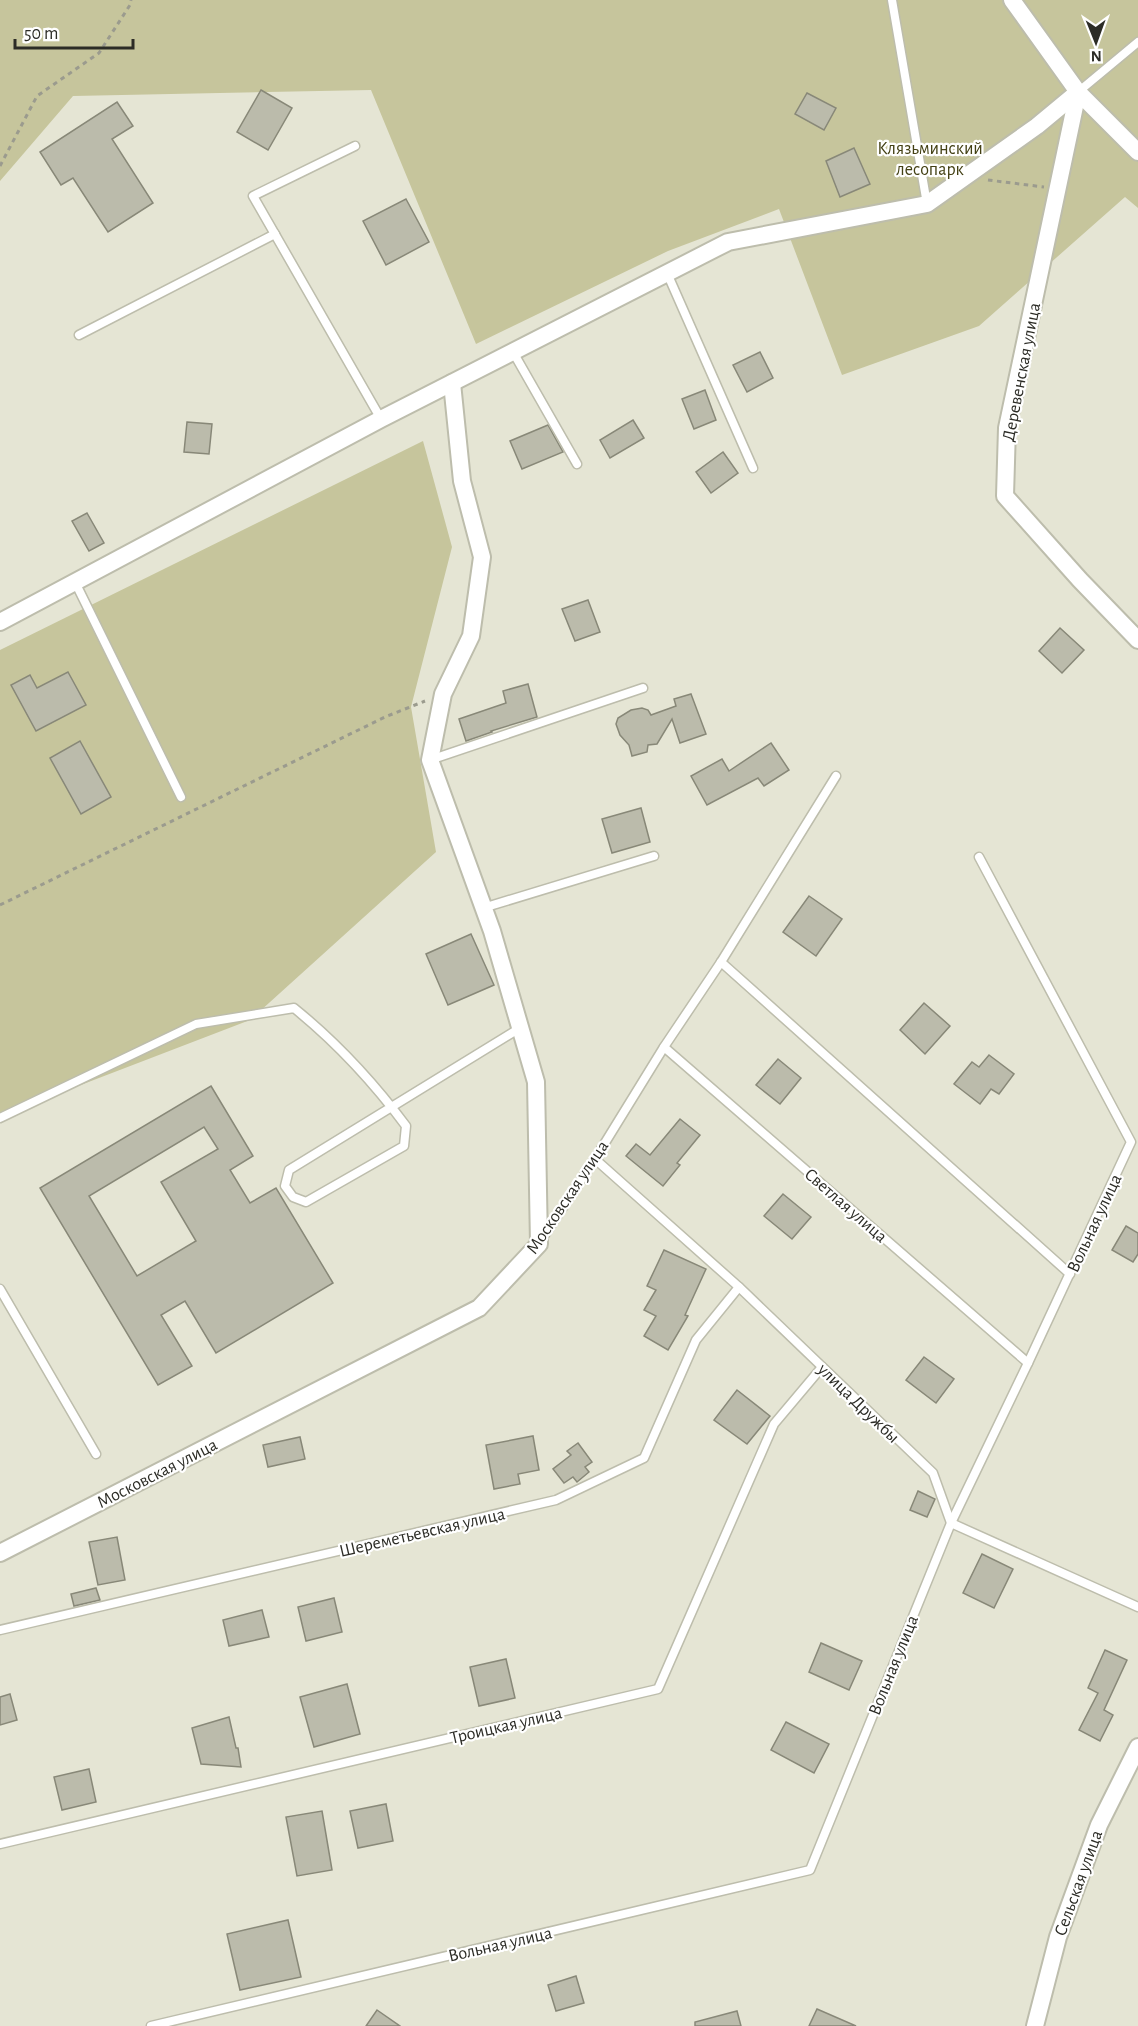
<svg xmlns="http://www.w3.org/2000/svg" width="1138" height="2026" viewBox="0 0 1138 2026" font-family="'Alegreya Sans',sans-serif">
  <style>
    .green { fill: #c6c59c }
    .building { fill: #bbbbab; stroke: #888878; stroke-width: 1.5; fill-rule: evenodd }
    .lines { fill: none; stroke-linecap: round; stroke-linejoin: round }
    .lane-casing { stroke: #bdbdac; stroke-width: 11 }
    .street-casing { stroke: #bdbdac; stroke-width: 20 }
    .path { stroke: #9b9b8e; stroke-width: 3; stroke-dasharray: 4.5 4.5; stroke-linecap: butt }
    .lane { stroke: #fff; stroke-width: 8 }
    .street { stroke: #fff; stroke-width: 16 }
    .labels { text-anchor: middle; stroke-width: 4.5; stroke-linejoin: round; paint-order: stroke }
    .park-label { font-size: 18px; fill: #434014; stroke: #fff }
    .street-label { font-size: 18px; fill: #2c2c26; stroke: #fff }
  </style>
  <rect width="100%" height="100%" fill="#e5e5d4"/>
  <g class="green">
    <path d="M0,0H1138V208L1125,197L979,326L842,375L779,209L668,251L476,344L371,90L73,96L0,181Z"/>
    <path d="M423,441L452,547L411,707L436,852L250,1020L0,1116V650Z"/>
  </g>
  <g class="building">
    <path d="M261,90L292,108L268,150L237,132Z"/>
    <path d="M807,93L836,108L824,130L795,114Z"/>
    <path d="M117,102L133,126L112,139L153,203L108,232L73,178L61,185L40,152Z"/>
    <path d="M854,148L870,184L840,197L826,161Z"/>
    <path d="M406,199L429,242L386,265L363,221Z"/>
    <path d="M760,352L773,378L747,392L733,365Z"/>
    <path d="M705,390L716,420L694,429L682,399Z"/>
    <path d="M633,420L644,438L610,458L600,440Z"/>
    <path d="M187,422L212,424L209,454L184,452Z"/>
    <path d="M548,425L563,452L522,469L510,441Z"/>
    <path d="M723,452L738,473L711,493L696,472Z"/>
    <path d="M87,513L104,543L89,551L72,521Z"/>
    <path d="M588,600L600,632L575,641L562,609Z"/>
    <path d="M1060,628L1084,650L1062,673L1039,651Z"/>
    <path d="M68,672L86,705L36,731L11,685L30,675L37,688Z"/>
    <path d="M528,684L537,717L491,731L492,732L466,741L459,719L506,703L503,691Z"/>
    <path d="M691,694L706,734L680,743L672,719L657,744L648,745L647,752L632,756L629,745L620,735L616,724L618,718L631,710L642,708L648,710L651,715L676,706L674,699Z"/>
    <path d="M80,741L111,797L81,814L50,758Z"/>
    <path d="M771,743L789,770L764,786L758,778L707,805L691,776L722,759L729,771Z"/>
    <path d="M641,808L650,842L612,853L602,819Z"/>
    <path d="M809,896L842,919L816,956L783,932Z"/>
    <path d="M471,934L494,985L448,1005L426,954Z"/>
    <path d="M924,1003L950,1026L925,1054L900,1030Z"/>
    <path d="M989,1055L1014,1074L999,1094L991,1089L980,1104L954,1084L972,1062L979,1067Z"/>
    <path d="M778,1059L801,1078L780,1104L756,1085Z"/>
    <path d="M211,1086L253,1156L230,1170L250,1203L276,1188L333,1283L216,1353L185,1301L161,1315L192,1366L158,1385L40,1188ZM204,1127L218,1149L161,1182L196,1241L137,1276L89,1196Z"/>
    <path d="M680,1119L700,1135L677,1163L680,1165L663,1186L626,1156L636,1144L650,1155Z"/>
    <path d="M783,1194L811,1217L792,1239L764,1216Z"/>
    <path d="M1126,1226L1138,1233V1254L1133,1262L1112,1250Z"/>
    <path d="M664,1250L706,1269L685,1315L688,1316L668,1350L644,1336L656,1316L644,1310L656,1290L647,1286Z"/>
    <path d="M924,1357L954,1379L936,1403L906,1380Z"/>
    <path d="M737,1390L770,1416L747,1444L714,1420Z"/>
    <path d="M533,1436L539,1470L518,1474L520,1484L494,1489L486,1445Z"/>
    <path d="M300,1437L305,1459L268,1467L263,1445Z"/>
    <path d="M578,1443L592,1462L585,1467L589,1472L577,1482L573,1477L564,1483L553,1469L571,1455L567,1451Z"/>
    <path d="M918,1491L935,1499L927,1517L910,1510Z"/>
    <path d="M117,1537L125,1580L98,1585L89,1542Z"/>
    <path d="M982,1554L1013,1569L994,1608L963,1593Z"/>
    <path d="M96,1588L100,1600L74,1606L71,1594Z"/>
    <path d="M334,1598L342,1632L306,1641L298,1607Z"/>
    <path d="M262,1610L269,1637L229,1646L223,1620Z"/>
    <path d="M821,1643L862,1661L849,1690L809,1672Z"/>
    <path d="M1105,1650L1127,1660L1104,1710L1113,1715L1100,1741L1079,1730L1098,1693L1088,1688Z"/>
    <path d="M506,1659L515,1698L479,1706L470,1667Z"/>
    <path d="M347,1684L360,1734L314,1747L300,1697Z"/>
    <path d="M10,1694L17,1720L0,1725V1697Z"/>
    <path d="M229,1717L236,1748H238L241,1767L201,1764L192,1728Z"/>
    <path d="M786,1722L829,1744L814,1773L771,1750Z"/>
    <path d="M89,1769L96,1802L62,1810L54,1777Z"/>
    <path d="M386,1804L393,1841L358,1848L350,1811Z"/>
    <path d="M322,1811L332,1870L297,1876L286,1817Z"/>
    <path d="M288,1920L301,1977L240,1990L227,1934Z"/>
    <path d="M576,1976L584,2003L556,2011L548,1985Z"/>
    <path d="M817,2009L856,2026H809Z"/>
    <path d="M377,2010L400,2026H366Z"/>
    <path d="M737,2011L741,2026H695V2022Z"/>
  </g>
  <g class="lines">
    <defs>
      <g id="lane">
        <path d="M892,0L927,204"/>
        <path d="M1078,92L1138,42"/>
        <path d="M355,146L253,196L381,419"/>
        <path d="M667,273L753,468"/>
        <path d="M79,335L275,234"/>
        <path d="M513,352L577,464"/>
        <path d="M75,582L181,797"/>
        <path d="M430,760L643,688"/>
        <path d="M483,908L654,856"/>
        <path d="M721,962L1070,1274"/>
        <path d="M664,1047L1028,1363"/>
        <path d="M0,1118L196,1024L294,1008C336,1042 374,1083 406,1126L404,1146L306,1202L293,1197L285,1186L289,1170L520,1028"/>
        <path d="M595,1159L739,1287L933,1473L951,1523L1138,1607"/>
        <path d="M542,1239L595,1159L664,1047L721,962L836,776"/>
        <path d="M0,1289L96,1454"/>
        <path d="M0,1630L556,1500L644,1458L696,1340L739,1287"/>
        <path d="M0,1844L658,1689L774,1424L822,1367"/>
        <path d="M151,2026L810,1870L951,1523L1028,1363L1131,1142L979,857"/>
      </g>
      <g id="street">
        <path d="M1012,0L1078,92L1138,152"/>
        <path d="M1078,92L1007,428L1005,496L1080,580L1138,640"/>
        <path d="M0,622L381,419L728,242L927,204L1037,126L1078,92"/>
        <path d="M0,1553L479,1308L539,1244L536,1082L492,931L430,760L443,694L471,636L482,557L462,481L452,383"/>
        <path d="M1035,2026L1058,1937L1099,1825L1138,1747"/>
      </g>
    </defs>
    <use href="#lane" class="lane-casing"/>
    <use href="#street" class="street-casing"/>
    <g class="path">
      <path d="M0,166L37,96L99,53L130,5L131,0"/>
      <path d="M988,180L1044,187"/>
      <path d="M0,905L385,717L425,701"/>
    </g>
    <use href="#lane" class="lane"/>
    <use href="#street" class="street"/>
  </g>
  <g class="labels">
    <g class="park-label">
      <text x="930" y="154">Клязьминский<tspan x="930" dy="21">лесопарк</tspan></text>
    </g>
    <g class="street-label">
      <text transform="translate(1021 372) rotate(-79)" y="6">Деревенская улица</text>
      <text transform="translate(567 1197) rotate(-56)" y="6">Московская улица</text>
      <text transform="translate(846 1205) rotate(41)" y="6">Светлая улица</text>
      <text transform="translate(1094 1223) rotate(-65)" y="6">Вольная улица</text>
      <text transform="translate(859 1403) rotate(44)" y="6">улица Дружбы</text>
      <text transform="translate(157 1473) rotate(-27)" y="6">Московская улица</text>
      <text transform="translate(422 1532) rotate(-13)" y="6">Шереметьевская улица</text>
      <text transform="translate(893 1665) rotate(-68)" y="6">Вольная улица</text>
      <text transform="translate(506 1725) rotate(-13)" y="6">Троицкая улица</text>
      <text transform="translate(1078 1883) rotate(-70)" y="6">Сельская улица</text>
      <text transform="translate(500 1944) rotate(-13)" y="6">Вольная улица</text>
    </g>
  </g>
  <g transform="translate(1096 42) rotate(179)" stroke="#ffffff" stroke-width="4.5" paint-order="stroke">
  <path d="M0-4.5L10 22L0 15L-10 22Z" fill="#2c2c26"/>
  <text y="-9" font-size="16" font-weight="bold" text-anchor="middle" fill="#2c2c26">N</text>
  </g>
  <path d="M15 39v9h118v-9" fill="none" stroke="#2c2c26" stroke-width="3"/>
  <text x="24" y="39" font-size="18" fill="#2c2c26" stroke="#ffffff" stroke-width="4.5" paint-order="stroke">50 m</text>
</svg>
